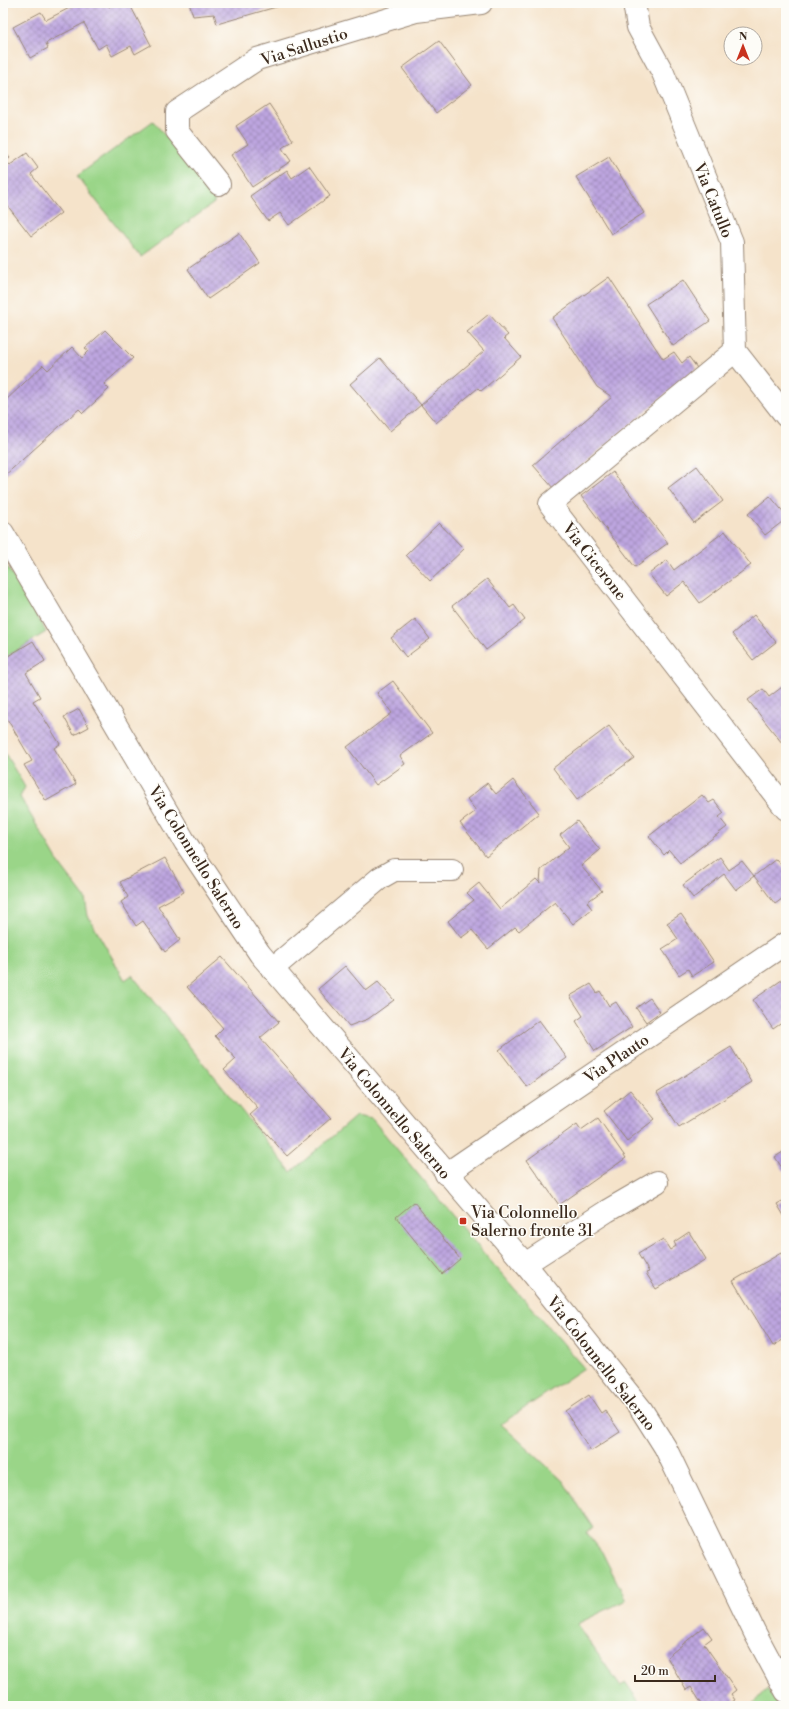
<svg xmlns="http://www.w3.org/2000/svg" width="789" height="1709" viewBox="0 0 789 1709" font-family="'Libre Bodoni',serif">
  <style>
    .green { fill: #9ad588; stroke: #6a8053 }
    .building { fill: url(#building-cross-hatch) }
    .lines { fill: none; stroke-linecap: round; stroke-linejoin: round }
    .minor-casing { stroke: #988674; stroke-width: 24 }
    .major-casing { stroke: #988674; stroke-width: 24 }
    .minor { stroke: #fff; stroke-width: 22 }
    .major { stroke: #fff; stroke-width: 22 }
    .poi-dot { fill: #c8321e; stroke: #fdfcf7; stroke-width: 1.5 }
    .labels { text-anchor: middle; stroke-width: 3; stroke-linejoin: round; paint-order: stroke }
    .street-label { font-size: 16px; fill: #3b2a1e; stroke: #fdfcf7 }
    .poi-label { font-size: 16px; fill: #3b2a1e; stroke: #fdfcf7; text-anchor: start }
  </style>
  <defs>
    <pattern id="building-cross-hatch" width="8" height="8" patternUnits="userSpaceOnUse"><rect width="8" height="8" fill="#bda6e0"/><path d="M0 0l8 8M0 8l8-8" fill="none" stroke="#9b87b5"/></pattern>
  </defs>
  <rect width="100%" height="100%" fill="#fdfcf7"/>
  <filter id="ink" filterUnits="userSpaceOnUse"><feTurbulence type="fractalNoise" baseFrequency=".025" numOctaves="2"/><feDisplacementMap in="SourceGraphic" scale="8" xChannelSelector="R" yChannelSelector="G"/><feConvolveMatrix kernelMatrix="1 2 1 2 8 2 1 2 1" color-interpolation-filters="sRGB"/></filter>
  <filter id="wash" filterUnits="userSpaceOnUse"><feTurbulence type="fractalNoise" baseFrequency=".012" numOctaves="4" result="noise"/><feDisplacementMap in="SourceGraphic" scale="16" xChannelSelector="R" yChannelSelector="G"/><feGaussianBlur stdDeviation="0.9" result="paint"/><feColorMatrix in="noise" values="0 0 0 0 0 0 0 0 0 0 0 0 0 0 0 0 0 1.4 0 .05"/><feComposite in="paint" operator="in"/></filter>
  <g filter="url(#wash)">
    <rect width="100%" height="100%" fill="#f5e3ca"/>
    <g class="green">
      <path d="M153,121L215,195L214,203L140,257L77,176Z"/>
      <path d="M3,560L46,632L3,659Z"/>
      <path d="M3,750L25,787L20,797L60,865L85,898L88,916L125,980L132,975L291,1172L356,1116L372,1119L487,1257L584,1368L501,1424L563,1481L593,1528L587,1533L602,1552L626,1600L577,1624L620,1686L626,1683L642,1706H3Z"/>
      <path d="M767,1688L778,1706H751Z"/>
    </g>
    <g id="blocks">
      <g class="building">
        <path d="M79,3H107L109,7L115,3H129L151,45L135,54L131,46L112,56L106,44L98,49L84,23L46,43L48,48L30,58L13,27L41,12L46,20Z"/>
        <path d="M189,3H282L283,5L217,24L214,14L193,16Z"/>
        <path d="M439,41L472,85L436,113L402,68Z"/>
        <path d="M269,104L293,140L282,148L291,161L252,187L231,155L248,144L236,126Z"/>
        <path d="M3,150L10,158L6,161L10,165L27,153L38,168L31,174L61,213L31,236L3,200Z"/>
        <path d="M609,157L644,213L611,234L576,177Z"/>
        <path d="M309,166L330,196L289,225L280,213L268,221L250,196L287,170L292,178Z"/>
        <path d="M239,233L260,263L208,299L188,269Z"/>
        <path d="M609,277L663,359L674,352L682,363L689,357L697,368L554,489L533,465L612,397L597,387L552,318Z"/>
        <path d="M683,280L710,321L673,346L646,304Z"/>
        <path d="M489,314L508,335L504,338L521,357L481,391L478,388L436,423L421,405L484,351L467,332Z"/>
        <path d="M105,330L133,358L104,384L109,389L83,413L79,409L3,477V403L43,365L48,370L72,347L82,358L89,351L85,348Z"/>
        <path d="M380,358L421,405L390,431L350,384Z"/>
        <path d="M697,466L723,501L694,523L668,488Z"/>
        <path d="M613,472L668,543L635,567L581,496Z"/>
        <path d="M770,496L786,515V519L765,535L748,514Z"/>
        <path d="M439,523L464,549L430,581L406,555Z"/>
        <path d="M725,531L751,565L700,603L684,582L666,596L649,574L667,560L674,570Z"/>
        <path d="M487,579L510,608L514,605L525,620L486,650L452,606Z"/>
        <path d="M754,615L776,642L753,660L732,634Z"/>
        <path d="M415,619L430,639L406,657L391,638Z"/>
        <path d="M33,641L45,661L26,673L40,697L33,701L60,744L54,748L76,784L46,801L24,765L32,761L3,712V659Z"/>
        <path d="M393,681L432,733L400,756L405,764L376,785L347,747L392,713L377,693Z"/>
        <path d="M786,684V740L782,743L748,700L763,689L769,697Z"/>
        <path d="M79,709L89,727L74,735L64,717Z"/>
        <path d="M609,726L634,758L577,800L553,768Z"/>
        <path d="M513,780L539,813L486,856L460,823L476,811L467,799L487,783L496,794Z"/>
        <path d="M702,795L709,803L714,800L724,813L719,817L727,827L680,863L669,850L664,855L649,836Z"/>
        <path d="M577,821L600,850L581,866L602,891L587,902L592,909L573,924L555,902L519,931L515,927L488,949L472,930L461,938L448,921L474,900L467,893L479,883L500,909L536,879L540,883L541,870L569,847L560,835Z"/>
        <path d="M720,857L729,870L742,861L754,876L736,890L724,874L693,898L683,885Z"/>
        <path d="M165,858L184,892L158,906L180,940L165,952L143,921L136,926L121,902L128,897L120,882Z"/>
        <path d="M776,859L783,867L786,865V896L775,904L754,876Z"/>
        <path d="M681,914L714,962L692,976L688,969L679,975L662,949L678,939L667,923Z"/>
        <path d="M222,957L279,1022L260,1038L331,1118L287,1156L250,1115L258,1108L224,1070L236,1059L215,1036L223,1028L187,987Z"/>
        <path d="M345,966L366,991L378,982L394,1000L368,1019L349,1026L318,989Z"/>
        <path d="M786,977V1020L773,1029L753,1000Z"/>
        <path d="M591,984L597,993L600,991L609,1006L616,1002L632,1027L595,1051L576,1021L583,1016L570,996Z"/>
        <path d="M650,998L660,1012L646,1022L636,1008Z"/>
        <path d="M539,1020L567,1058L527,1087L499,1050Z"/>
        <path d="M731,1047L752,1082L679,1127L657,1093Z"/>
        <path d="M630,1090L655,1119L627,1141L604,1111Z"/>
        <path d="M598,1118L626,1158L559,1205L527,1160L577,1124L581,1130Z"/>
        <path d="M786,1150V1174L775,1157Z"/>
        <path d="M786,1199V1219L777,1204Z"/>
        <path d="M414,1202L460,1259L442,1274L396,1217Z"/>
        <path d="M689,1232L706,1259L656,1289L646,1273L649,1272L638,1254L663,1239L670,1250L676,1246L674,1242Z"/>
        <path d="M781,1253L786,1261V1271L784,1273L786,1277V1338L773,1346L733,1281Z"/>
        <path d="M589,1395L601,1413L605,1410L620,1432L591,1451L565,1411Z"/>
        <path d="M704,1627L712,1638L704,1644L736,1690L731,1694L735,1700L726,1706H703L691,1687L686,1690L667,1657Z"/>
      </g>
    </g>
  </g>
  <g filter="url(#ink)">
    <use href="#blocks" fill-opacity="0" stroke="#988674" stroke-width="1"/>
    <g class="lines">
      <defs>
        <g id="minor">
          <path d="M634,3L638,27L663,73L732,242L735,351L786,416"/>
          <path d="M219,184L177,131V112L257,59L416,11L481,3"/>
          <path d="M735,351L550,504L786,809"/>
          <path d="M272,969L380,878L394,870H452"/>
          <path d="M446,1174L786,943"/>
          <path d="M525,1264L607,1211L657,1182"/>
        </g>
        <path id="major" d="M3,533L185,842L260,954L525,1264L641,1409L665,1447L755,1633L786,1691"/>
      </defs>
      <use href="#minor" class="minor-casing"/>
      <use href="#major" class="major-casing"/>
      <use href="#minor" class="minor"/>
      <use href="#major" class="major"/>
    </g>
  </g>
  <rect class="poi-dot" x="459" y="1217" width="8" height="8" rx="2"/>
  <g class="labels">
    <g class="street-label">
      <text transform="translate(304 46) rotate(-18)" y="6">Via Sallustio</text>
      <text transform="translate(714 200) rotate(68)" y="6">Via Catullo</text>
      <text transform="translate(595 561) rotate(52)" y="6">Via Cicerone</text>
      <text transform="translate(197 857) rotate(58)" y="6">Via Colonnello Salerno</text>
      <text transform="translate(616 1058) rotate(-34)" y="6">Via Plauto</text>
      <text transform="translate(395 1113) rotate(50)" y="6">Via Colonnello Salerno</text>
      <text transform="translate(602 1363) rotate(52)" y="6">Via Colonnello Salerno</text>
    </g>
    <g class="poi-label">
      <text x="471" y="1218">Via Colonnello<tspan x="471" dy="18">Salerno fronte 31</tspan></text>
    </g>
  </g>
  <rect width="789" height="1709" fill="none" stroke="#fdfcf7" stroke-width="16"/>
  <g transform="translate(743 46)"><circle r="19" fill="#fdfcf7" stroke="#afa8a0"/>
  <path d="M0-3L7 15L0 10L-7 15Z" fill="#c8321e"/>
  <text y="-6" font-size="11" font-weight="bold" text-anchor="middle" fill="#3b2a1e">N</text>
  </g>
  <path d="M635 1675v6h80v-6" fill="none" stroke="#3b2a1e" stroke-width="2"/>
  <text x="641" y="1675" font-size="12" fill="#3b2a1e" stroke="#fdfcf7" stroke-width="3" paint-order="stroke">20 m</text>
</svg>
